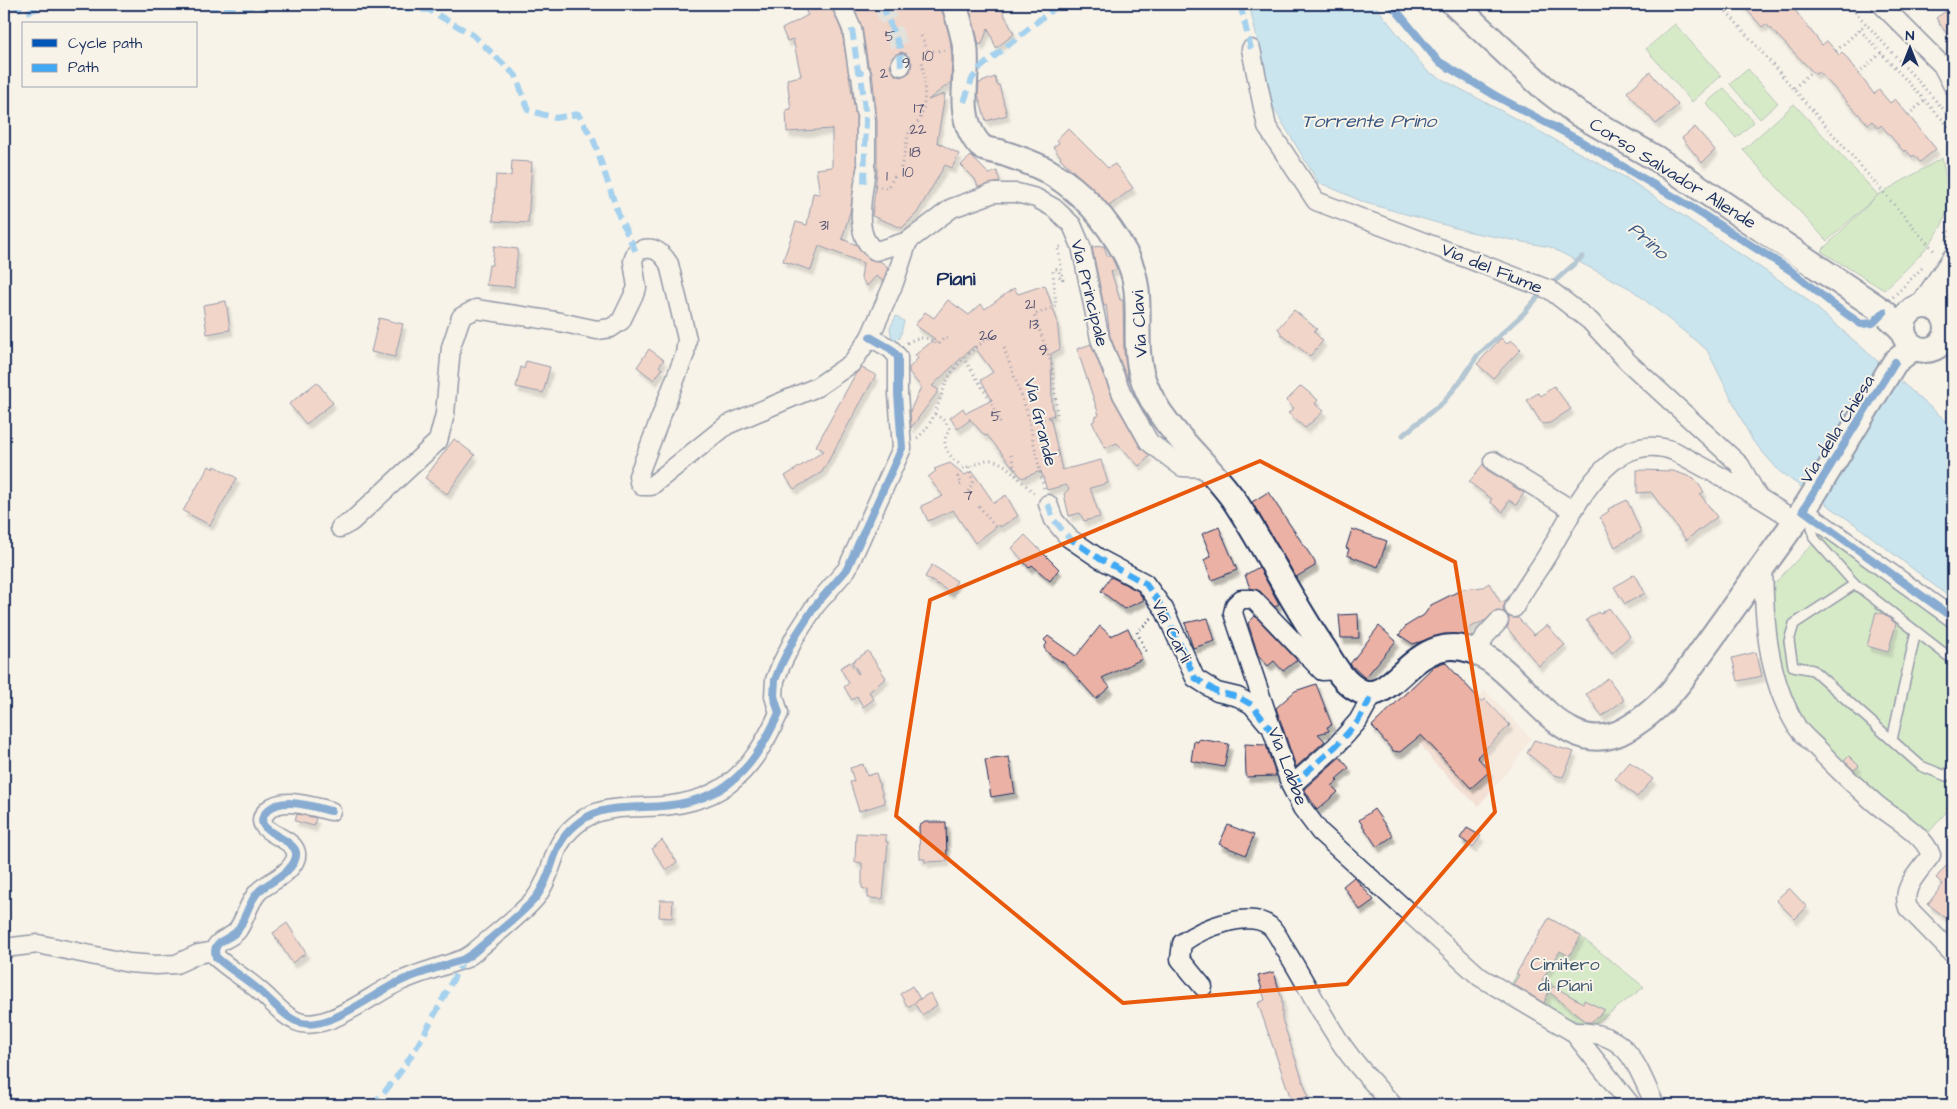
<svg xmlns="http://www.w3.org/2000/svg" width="1957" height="1109" viewBox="0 0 1957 1109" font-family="'Architects Daughter',sans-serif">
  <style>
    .built { fill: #f3dfd4 }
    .green { fill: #afe1a2; stroke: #658880 }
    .water { fill: #92d4f4; stroke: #6292b8 }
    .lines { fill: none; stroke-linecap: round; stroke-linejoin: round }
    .stream { stroke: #6292b8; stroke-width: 5 }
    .building { fill: #ebb1a4; stroke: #1b2f5e; fill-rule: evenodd; filter: url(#shadow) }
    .street-tunnel { stroke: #cbcccc; stroke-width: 18; stroke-dasharray: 18 9; stroke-linecap: butt }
    .lane-casing { stroke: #1b2f5e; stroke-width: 12 }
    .street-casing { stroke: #1b2f5e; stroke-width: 21 }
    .secondary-casing { stroke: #1b2f5e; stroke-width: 28 }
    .path { stroke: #1b2f5e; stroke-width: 3; stroke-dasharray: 1 4; stroke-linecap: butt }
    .lane { stroke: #f7f3e8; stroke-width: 9 }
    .street { stroke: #f7f3e8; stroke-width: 18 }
    .secondary { stroke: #f7f3e8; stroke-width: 24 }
    .quiet { stroke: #3fa9f5; stroke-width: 6; stroke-dasharray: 12 6; stroke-linecap: butt }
    .cycleway-casing { stroke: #f7f3e8; stroke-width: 11 }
    .cycleway { stroke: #0057b8; stroke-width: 8 }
    .marked { fill: none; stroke: #e8590c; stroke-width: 4; stroke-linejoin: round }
    .labels { text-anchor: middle; stroke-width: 4; stroke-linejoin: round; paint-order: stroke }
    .number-label { font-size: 15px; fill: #4f5070 }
    .street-label { font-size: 18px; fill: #1b2f5e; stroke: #f7f3e8 }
    .park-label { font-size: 18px; fill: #39536c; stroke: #f7f3e8 }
    .water-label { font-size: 19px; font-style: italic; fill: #395884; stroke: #f7f3e8 }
    .quarter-label { font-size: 20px; font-weight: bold; fill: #1b2f5e; stroke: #f7f3e8 }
  </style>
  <defs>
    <filter id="shadow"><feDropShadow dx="3" dy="5.5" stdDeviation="1" flood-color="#0004"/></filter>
  </defs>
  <rect width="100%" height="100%" fill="#f7f3e8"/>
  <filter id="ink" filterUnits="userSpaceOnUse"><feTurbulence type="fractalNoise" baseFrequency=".02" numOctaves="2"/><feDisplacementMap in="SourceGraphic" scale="10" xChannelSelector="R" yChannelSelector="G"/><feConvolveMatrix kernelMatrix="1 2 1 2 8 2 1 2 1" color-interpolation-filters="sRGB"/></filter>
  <g filter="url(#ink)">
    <path class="built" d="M1442,659L1478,697L1485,690L1531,738L1511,768L1478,806L1434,763L1394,706L1397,699Z"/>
    <g class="green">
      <path d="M1675,24L1721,76L1692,102L1646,49Z"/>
      <path d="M1748,69L1778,103L1760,119L1730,84Z"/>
      <path d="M1724,88L1754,122L1736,138L1706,103Z"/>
      <path d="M1794,104L1878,195L1827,241L1743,150Z"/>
      <path d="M1942,158C1945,174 1949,192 1947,208C1945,236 1903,272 1884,290L1821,251L1878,195Z"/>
      <path d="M1822,534L1953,629V804L1925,837L1801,725L1778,675L1772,586Z"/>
      <path d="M1549,918L1580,936L1644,987L1590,1028L1575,1020L1551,1013L1508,990Z"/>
    </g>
    <g class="water">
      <path d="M1249,4H1374L1427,71L1628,179L1803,296L1953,427V600L1856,525L1780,472L1752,440L1707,350L1631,289L1550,247L1470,232L1366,203L1318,182L1273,107Z"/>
      <path d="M896,316L904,321L900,338L892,340L890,328Z"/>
    </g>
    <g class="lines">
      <g class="stream">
        <path d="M1555,281L1582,257"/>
        <path d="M1403,435L1443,402L1461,381L1477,356L1523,314L1538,297"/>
      </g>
    </g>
    <g class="building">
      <path d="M813,4H831L842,32L856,117L857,166L850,212L842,239L857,245L869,259L880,261L888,267L883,281L876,276L867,286L861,278L863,263L819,246L811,270L783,261L796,222L807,225L813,193L820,194L816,169L832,167V129L787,132L786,110L791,109L787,79L801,76L793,39L787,41L782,29L808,15L804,8Z"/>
      <path d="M852,4H941L950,38L952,57L951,82L928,100L945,94L937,142L959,154L952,168L945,165L917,213L902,228L872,216L877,172V120L872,72L868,65L862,27ZM901,52L907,54L912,63L910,72L901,77L895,75L890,66L892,57Z"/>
      <path d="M968,4H999L1014,34L996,48L988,28L982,44L979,45Z"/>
      <path d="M1742,4H1790L1822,45L1827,41L1839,55L1842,52L1874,94L1879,90L1890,103L1895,99L1936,149L1920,162L1914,155L1912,157L1906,150L1904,152L1881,125L1878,128L1872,121L1868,124L1819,72L1815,74L1766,24L1762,27Z"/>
      <path d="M1953,6V43L1936,18Z"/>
      <path d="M1650,72L1678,105L1656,124L1627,92Z"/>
      <path d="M995,77L997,85H999L1007,115L986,121L978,95L979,83Z"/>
      <path d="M1695,127L1715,150L1702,163L1682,138Z"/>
      <path d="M1068,128L1108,168L1115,164L1133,188L1109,206L1060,158L1061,157L1053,147L1059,143L1057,139Z"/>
      <path d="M971,156L989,174L997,171L1000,182L978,187L975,179L961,165Z"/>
      <path d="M512,161L532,162L528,223L493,221L496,175L511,176Z"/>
      <path d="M494,246L518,249L514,287L486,285L489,265H492Z"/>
      <path d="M1104,246L1107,256H1111L1117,269L1111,271L1120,300H1123L1124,351L1128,381L1110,336L1106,305L1104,306L1092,247Z"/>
      <path d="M1045,285L1057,320L1060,349L1051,354L1052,404L1054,415L1050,416L1062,470L1101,460L1108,483L1090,488L1100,517L1084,521L1080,513L1069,516L1064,494L1069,489L1066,485L1047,490L1041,471L1022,478L987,435L985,436L969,418L970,420L958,429L950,418L963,408L966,413L992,400L981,380L993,372L974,346L932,386L939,390L911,428L910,411L921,387L909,372V368L918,358L915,355L935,339L915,325L925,312L934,318L948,300L969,315L981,304L985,309L1014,288L1018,294Z"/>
      <path d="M226,301L230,330L207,334L203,305Z"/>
      <path d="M1294,310L1317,329L1314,332L1323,341L1310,356L1282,335L1278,328Z"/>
      <path d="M379,318L403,324L395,357L371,352Z"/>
      <path d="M1501,338L1507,344L1511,340L1521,349L1493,378L1477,364Z"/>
      <path d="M1091,344L1113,399L1140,447L1150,456L1139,466L1117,443L1105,448L1092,422L1095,420L1094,418L1099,415L1077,349Z"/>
      <path d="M649,349L664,360L659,366L662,369L654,380L637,367Z"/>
      <path d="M526,361L550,367L543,393L516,387L521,367L524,369Z"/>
      <path d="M862,368L876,375L822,472L794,489L785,476L824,451L816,446L856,373Z"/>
      <path d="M317,382L333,403L306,424L289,404Z"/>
      <path d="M1301,386L1318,400L1315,404L1324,411L1305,428L1288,413L1294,408L1286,401Z"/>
      <path d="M1554,386L1571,409L1550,423L1542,424L1527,400L1538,393L1541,396Z"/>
      <path d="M454,439L475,455L447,494L425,478Z"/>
      <path d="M950,463L965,475L972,471L994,503L1006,495L1018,516L1000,527L999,525L975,543L953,510L928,521L921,506L943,496L928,477L936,471L934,469Z"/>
      <path d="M1483,464L1487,470L1524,493L1516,505L1509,500L1503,512L1490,502L1492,499L1469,482Z"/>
      <path d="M209,466L214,469L215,466L237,478L210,525L183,511Z"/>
      <path d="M1637,470L1673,471L1694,478L1704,492L1700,494L1717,517L1686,540L1651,492L1637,493Z"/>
      <path d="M1268,492L1315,562V566L1296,577L1252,502Z"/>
      <path d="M1627,500L1641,532L1615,547L1600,517L1609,511L1608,509Z"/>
      <path d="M1219,527L1237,570L1212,580L1204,560L1211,556L1202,534Z"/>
      <path d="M1352,529L1387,541L1378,567L1347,555L1349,549L1346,548Z"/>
      <path d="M1025,535L1059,569L1050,581L1032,565L1029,568L1012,548Z"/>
      <path d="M932,565L957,581L950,592L925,577Z"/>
      <path d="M1259,567L1279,604L1275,607L1260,591L1250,588L1245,575Z"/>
      <path d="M1635,574L1645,593L1625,604L1614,587Z"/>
      <path d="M1111,577L1138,591L1144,600L1124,609L1101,591Z"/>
      <path d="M1489,583L1501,603L1507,599L1503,608L1504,612L1495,611L1486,620L1469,628L1473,637L1445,634L1413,644L1399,635L1406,626L1424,615L1431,605L1463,589L1483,587Z"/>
      <path d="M1609,608L1630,636L1612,653L1586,620L1598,612L1600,614Z"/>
      <path d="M1876,612L1884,614L1896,624L1888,652L1867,646Z"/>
      <path d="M1358,614L1359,638H1341L1339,615Z"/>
      <path d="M1255,616L1297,660L1283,671L1274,661L1268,666L1258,655L1248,623Z"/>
      <path d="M1509,617L1518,618L1534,635L1547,625L1565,645L1539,666L1507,628Z"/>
      <path d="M1208,618L1215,641L1193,648L1185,623Z"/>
      <path d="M1100,626L1111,636L1128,628L1142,659L1102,678L1110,687L1096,699L1064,663L1049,654L1044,648L1047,643L1044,640L1048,636L1076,656Z"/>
      <path d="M1379,626L1396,641L1365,678L1350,664Z"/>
      <path d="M868,651L886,678L869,692L874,699L863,707L857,696L852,700L844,687L849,683L840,668L850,662L858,674L859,673L852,662Z"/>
      <path d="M1756,652L1762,676L1738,681L1732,658Z"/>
      <path d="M1445,662L1482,702L1485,699L1510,725L1477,757L1490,771L1471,788L1421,735L1400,752L1393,751L1372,726L1434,666Z"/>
      <path d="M1608,678L1624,700L1602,716L1586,694Z"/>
      <path d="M1316,684L1332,725L1327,727L1329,731L1318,734L1325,741L1296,767L1276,708L1295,691Z"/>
      <path d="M1199,739L1229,744L1224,767L1191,761L1194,741L1198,742Z"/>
      <path d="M1534,740L1574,752L1563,777L1554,775L1527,753Z"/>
      <path d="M1245,744L1266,745L1276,776L1246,777Z"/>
      <path d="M1849,756L1859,766L1854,770L1844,761Z"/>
      <path d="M1009,757L1015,793L991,797L985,760Z"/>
      <path d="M1340,757L1349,768L1336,779L1338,781L1332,786L1338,792L1317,810L1304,789Z"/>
      <path d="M1630,762L1653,779L1637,797L1615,779Z"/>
      <path d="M863,764L867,776L876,773L885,803L859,811L850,782L854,781L850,768Z"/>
      <path d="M1374,809L1393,836L1377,847L1359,820Z"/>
      <path d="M297,814L316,818L314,826L295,821Z"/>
      <path d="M925,822H946L947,861L925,862V859H920L919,826Z"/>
      <path d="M1228,825L1254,835L1246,855L1219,844Z"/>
      <path d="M1467,828L1481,836L1473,847L1460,838Z"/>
      <path d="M856,833L886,835V842H888L883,899L868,898V890L862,888V863L855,862Z"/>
      <path d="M662,840L677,862L666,870L652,849Z"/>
      <path d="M1953,857V908L1946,918L1928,904L1943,884L1936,878Z"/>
      <path d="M1354,877L1374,900L1360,910L1343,886Z"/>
      <path d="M1789,888L1807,907L1795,919L1776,900Z"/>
      <path d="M660,900H673L672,918L659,917Z"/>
      <path d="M1549,918L1581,936L1569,956L1560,951L1542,980L1552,984L1544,1003L1513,984L1519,975L1516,974Z"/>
      <path d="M287,923L306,953L292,963L273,933Z"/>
      <path d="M1274,972L1282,1000V1019L1308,1096L1292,1102L1258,1003L1265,1000L1258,976Z"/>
      <path d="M912,986L920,999L915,1002L930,993L937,1005L922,1015L914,1003L908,1007L900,994Z"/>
      <path d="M1553,986L1583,1003L1584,1000L1605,1010L1591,1022H1587L1549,992Z"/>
    </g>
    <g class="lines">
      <path class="street-tunnel" d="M882,4L900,48L901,63"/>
      <defs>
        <g id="lane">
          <path d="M1810,516L1814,538L1855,584L1953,660"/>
          <path d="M1855,584L1794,624L1789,641L1793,666L1813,670L1921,766L1946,776L1953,766"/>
          <path d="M1892,740L1916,631"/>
        </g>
        <g id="street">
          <path d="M841,4L852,29L858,71L861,73L865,112"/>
          <path d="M1881,4L1942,65L1953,86"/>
          <path d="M1251,49L1267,127L1316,201L1550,290L1590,321L1628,362L1740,465L1758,497L1796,521"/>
          <path d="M901,63V66"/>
          <path d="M866,120V161"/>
          <path d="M866,170C863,194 852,237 876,251L908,241L952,208L994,193H1017L1036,198L1054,208L1072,225L1081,246L1100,339L1122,394L1149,442L1182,467L1207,468"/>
          <path d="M1918,307L1953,256"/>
          <path d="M1945,317V272"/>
          <path d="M1493,461L1572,510"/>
          <path d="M1048,504L1054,520L1069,538L1100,559L1145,583L1164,609L1195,678L1217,692L1238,697L1252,705L1267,723"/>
          <path d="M1803,510L1953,618"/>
          <path d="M340,528L351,522L438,441L445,414L451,347L461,317L476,309L555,321L597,330L611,328L621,321L637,288L633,261L636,252C651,244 661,251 669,264L687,339L685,354L638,476L639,482L642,486H651L727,425L817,387L852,363L870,337L894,283L908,241"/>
          <path d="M1763,565C1764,621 1767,678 1797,727C1802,735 1811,742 1818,749C1836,768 1856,787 1876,804C1894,819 1923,833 1931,855C1920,871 1900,888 1908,908L1953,954"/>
          <path d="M1514,608C1524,588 1538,571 1549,552C1575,509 1610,427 1674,451L1758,497"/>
          <path d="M1478,653L1485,636L1499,621"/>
          <path d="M1338,670L1322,671L1253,599H1241L1235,605L1233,613L1291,786L1302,808L1320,832L1480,977L1573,1032L1631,1105"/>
          <path d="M1291,786L1336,746L1358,721L1373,694"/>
          <path d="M331,811C314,807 283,796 268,810C240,838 323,835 287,871C279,879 268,883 259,891C248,902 246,919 237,931C228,941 211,940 216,957C230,970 247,979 261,992C272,1001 282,1015 296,1021C326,1035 375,991 403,980C422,972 444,966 464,959L472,954C490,938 523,914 537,896C558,866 548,844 582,820C601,807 623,808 644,807C719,806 749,778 779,713L774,696L775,680L781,665L795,637L815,606L847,569L902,448L898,394V357L891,349L870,337"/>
          <path d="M4,948L38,944L129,963L156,965L176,964L198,954L214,951"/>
          <path d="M1203,987L1180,959L1182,943C1201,929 1248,909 1270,926C1276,931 1281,942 1285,949C1302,976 1316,1004 1333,1031C1349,1058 1372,1082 1393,1105"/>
          <path d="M1573,1032C1628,1031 1635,1062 1655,1105"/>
        </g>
        <g id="secondary">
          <path d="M954,4C958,17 963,32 965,46C969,74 958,105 971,132C973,136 978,144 982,147C986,150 995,151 1000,152C1017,158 1035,163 1051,173C1083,192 1108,222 1126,255C1148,295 1129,341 1144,382C1162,430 1205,459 1234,500C1266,548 1291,601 1324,649C1333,664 1343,683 1360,691C1396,709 1419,613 1490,660C1533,688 1568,763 1627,729C1649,716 1666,700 1682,679L1807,505L1895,362L1914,347"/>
          <path d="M1454,4L1543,87L1577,113L1657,159L1884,312L1903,330"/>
          <circle cx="1925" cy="328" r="22"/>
        </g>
      </defs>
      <use href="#lane" class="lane-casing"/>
      <use href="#street" class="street-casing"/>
      <use href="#secondary" class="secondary-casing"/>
      <g class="path">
        <path d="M1720,4L1936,253"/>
        <path d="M1848,4L1946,112L1952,119L1953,127"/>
        <path d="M1860,30L1953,131"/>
        <path d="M921,36L928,51"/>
        <path d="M933,51L947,50"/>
        <path d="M1836,51L1866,24"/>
        <path d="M1858,74L1881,53"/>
        <path d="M1794,88L1812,71"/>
        <path d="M1908,115L1925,100"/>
        <path d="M901,168L909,131C931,117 924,81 922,60"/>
        <path d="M880,187L887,188L895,176"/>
        <path d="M1946,241L1953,225"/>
        <path d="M1893,297L1924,266"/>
        <path d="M907,343C919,336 928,336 938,345L944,338L947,339"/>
        <path d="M1004,348L1027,412L1044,489"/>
        <path d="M963,357L991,401L1000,423"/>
        <path d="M935,414L945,421L949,428C948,434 944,438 945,443C945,452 959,468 969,467C977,465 982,459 991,460C1003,462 1009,469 1017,477"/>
        <path d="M1029,423L1057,415L1052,364L1034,315L1056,306L1053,271L1056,269L1059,270L1060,278L1063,280L1058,247H1063"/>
        <path d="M917,438C934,425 938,402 946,383C954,364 975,347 992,336"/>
        <path d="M1011,455L1017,477L1035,494"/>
        <path d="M969,467L973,482L968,492L970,494"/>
        <path d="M960,485L962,484L958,477L965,466"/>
        <path d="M979,506L996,528"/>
        <path d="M1146,651L1137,632L1152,618"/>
      </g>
      <use href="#lane" class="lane"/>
      <use href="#street" class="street"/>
      <use href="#secondary" class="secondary"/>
      <g class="quiet">
        <path d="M11,4L27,12L49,4"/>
        <path d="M170,4L180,7L365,5L429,10L473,35L516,76L528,110L555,118L578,114L594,141L619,216L636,252"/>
        <path d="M882,4L900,48L901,66"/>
        <path d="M1240,4L1251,49"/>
        <path d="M852,29L858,71L861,73L866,120L864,183"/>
        <path d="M964,102L972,79L980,68L1059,4"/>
        <path d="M1048,504L1054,520L1069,538L1100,559L1145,583L1164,609L1195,678L1217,692L1238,697L1252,705L1275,735"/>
        <path d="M1291,786L1336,746L1358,721L1373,694"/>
        <path d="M371,1105C409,1073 439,1004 464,959"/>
      </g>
      <defs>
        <g id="cycleway">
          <path d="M1391,4L1438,61L1496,96L1575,138L1686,204L1790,270L1835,306L1861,324L1873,323L1884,312"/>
          <path d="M1895,362L1803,510L1953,618"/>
          <path d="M331,811C314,807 283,796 268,810C240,838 323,835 287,871C279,879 268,883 259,891C248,902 246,919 237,931C228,941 211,940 216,957C230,970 247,979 261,992C272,1001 282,1015 296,1021C326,1035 375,991 403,980C422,972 444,966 464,959L472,954C490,938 523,914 537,896C558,866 548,844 582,820C601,807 623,808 644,807C719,806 749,778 779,713L774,696L775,680L781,665L795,637L815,606L847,569L902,448L898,394V357L891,349L870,337"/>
        </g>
      </defs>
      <use href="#cycleway" class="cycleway-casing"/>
      <use href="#cycleway" class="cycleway"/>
    </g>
  </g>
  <path d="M0 0H1957V1109H0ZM1260,461L1455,562L1495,812L1347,984L1123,1003L896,816L930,600Z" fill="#f7f3e8" fill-opacity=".55" fill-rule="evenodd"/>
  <path class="marked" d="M1260,461L1455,562L1495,812L1347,984L1123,1003L896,816L930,600Z"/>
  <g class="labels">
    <g class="number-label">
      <text x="890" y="41">5</text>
      <text x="928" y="61">10</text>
      <text x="906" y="68">9</text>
      <text x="884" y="78">2</text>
      <text x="919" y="113">17</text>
      <text x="918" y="134">22</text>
      <text x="915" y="157">18</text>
      <text x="908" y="177">10</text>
      <text x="887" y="181">1</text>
      <text x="824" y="230">31</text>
      <text x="1030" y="309">21</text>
      <text x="1034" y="329">13</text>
      <text x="988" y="340">26</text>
      <text x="1043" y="355">9</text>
      <text x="996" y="421">5</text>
      <text x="968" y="500">7</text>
    </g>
    <g class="street-label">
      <text transform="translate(1673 173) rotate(32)" y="6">Corso Salvador Allende</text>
      <text transform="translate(1492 268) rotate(22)" y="6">Via del Fiume</text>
      <text transform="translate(1090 293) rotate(76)" y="6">Via Principale</text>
      <text transform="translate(1139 324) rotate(-93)" y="6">Via Clavi</text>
      <text transform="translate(1041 422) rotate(76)" y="6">Via Grande</text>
      <text transform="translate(1837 429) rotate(-58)" y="6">Via della Chiesa</text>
      <text transform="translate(1172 631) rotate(63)" y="6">Via Carli</text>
      <text transform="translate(1288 766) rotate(69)" y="6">Via Labbe</text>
    </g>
    <g class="park-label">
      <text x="1565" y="970">Cimitero<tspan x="1565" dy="21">di Piani</tspan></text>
    </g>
    <g class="water-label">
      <text x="1369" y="127">Torrente Prino</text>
      <text transform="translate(1649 240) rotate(41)" y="7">Prino</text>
    </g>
    <g class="quarter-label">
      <text x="956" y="285">Piani</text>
    </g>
  </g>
  <rect width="1957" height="1109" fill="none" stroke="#f7f3e8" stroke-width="20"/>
  <rect x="10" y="10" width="1937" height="1089" fill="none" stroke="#1b2f5e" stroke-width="2" filter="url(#ink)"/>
  <rect x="22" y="22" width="175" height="65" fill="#f7f3e8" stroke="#9fa5b1"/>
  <rect x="32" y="39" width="25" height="8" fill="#0057b8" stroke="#9fa5b1"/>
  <text x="68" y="48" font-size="15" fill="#1b2f5e">Cycle path</text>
  <rect x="32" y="64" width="25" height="8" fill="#3fa9f5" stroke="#9fa5b1"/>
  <text x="68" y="72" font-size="15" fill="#1b2f5e">Path</text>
  <g transform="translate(1910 48)" stroke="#f7f3e8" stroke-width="4" paint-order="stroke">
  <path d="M0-4L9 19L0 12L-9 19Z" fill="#1b2f5e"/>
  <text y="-8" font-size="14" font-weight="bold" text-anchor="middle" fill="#1b2f5e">N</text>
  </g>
</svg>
